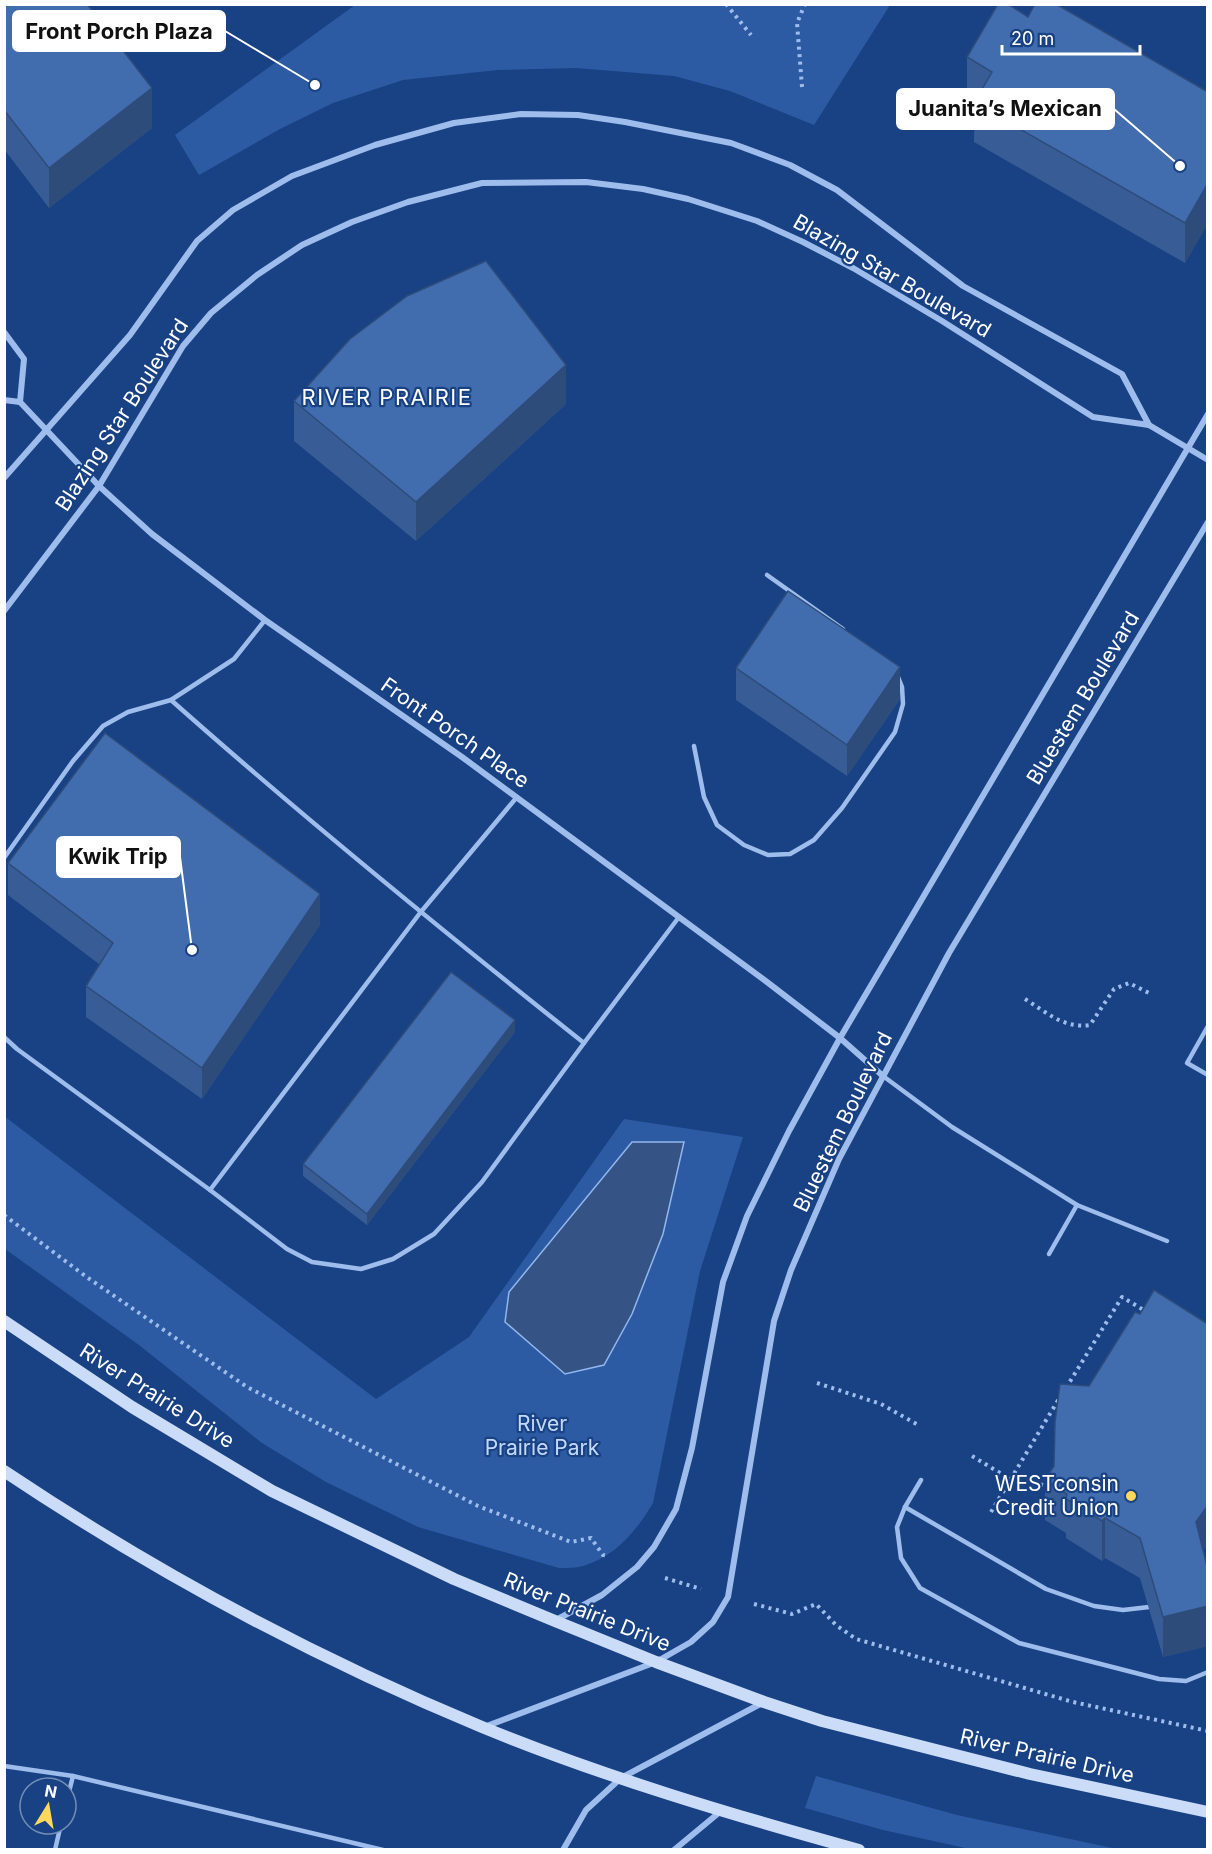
<svg xmlns="http://www.w3.org/2000/svg" width="1212" height="1854" viewBox="0 0 1212 1854" font-family="Inter,sans-serif">
  <style>
    .green { fill: #2c5ba3 }
    .water { fill: #355485; stroke: #91b8ee; stroke-width: 1.5 }
    .lines { fill: none; stroke-linecap: round; stroke-linejoin: round }
    .path { stroke: #9ebdec; stroke-width: 4; stroke-dasharray: 3 4.5; stroke-linecap: butt }
    .lane { stroke: #9ebdec; stroke-width: 4.5 }
    .street { stroke: #9ebdec; stroke-width: 6 }
    .secondary { stroke: #cbdcf9; stroke-width: 12 }
    .wall { fill: #385d96 }
    .shaded-wall { fill: #2e4c7a }
    .building { fill: #416cae; stroke: #2e4c7a; stroke-width: 1.5 }
    .poi-dot { fill: #ffd859; stroke: #194284; stroke-width: 2 }
    .labels { text-anchor: middle; stroke-width: 4.5; stroke-linejoin: round; paint-order: stroke }
    .street-label { font-size: 21px; fill: #fff; stroke: #194284 }
    .park-label { font-size: 21px; fill: #c4d9f9; stroke: #194284 }
    .poi-label { font-size: 21px; fill: #fff; stroke: #194284; text-anchor: end }
    .neighbourhood-label { font-size: 22px; letter-spacing: 1.5px; fill: #fff; stroke: #194284 }
    .leader { fill: none; stroke: #fff; stroke-width: 2 }
    .callout-dot { fill: #fff; stroke: #194284; stroke-width: 2 }
    .callout { fill: #fff; stroke: #fff; stroke-width: 2 }
    .callout-label { font-size: 22px; text-anchor: middle; font-weight: bold; fill: #111 }
  </style>
  <rect width="100%" height="100%" fill="#194284"/>
  <g class="green">
    <path d="M355,5V4L890,5L814,125L730,91L674,76L576,68L498,70L403,80L333,103L280,129L199,175L175,135Z"/>
    <path d="M4,1116L376,1399L469,1337L624,1119L743,1137L700,1271L653,1503C637,1530 615,1557 583,1566C576,1568 567,1568 559,1568L418,1527L326,1482L262,1443L139,1345L5,1249Z"/>
    <path d="M816,1776L957,1815L1117,1849H970L883,1830L805,1808Z"/>
  </g>
  <path class="water" d="M632,1142H684L663,1234L632,1314L604,1365L565,1374L505,1322L509,1292Z"/>
  <g class="lines">
    <g class="path">
      <path d="M726,4L751,35"/>
      <path d="M802,87L797,23L805,4"/>
      <path d="M1025,999C1046,1012 1064,1029 1090,1025L1114,989L1129,983L1149,993"/>
      <path d="M4,1215L88,1278L247,1387L478,1506L571,1542L591,1538L603,1555L608,1556"/>
      <path d="M817,1383L881,1404L920,1426"/>
      <path d="M1066,1388L1122,1297L1147,1312"/>
      <path d="M972,1456L1010,1479L1048,1486"/>
      <path d="M991,1512L1060,1397"/>
      <path d="M665,1578L701,1589"/>
      <path d="M754,1604L792,1614L816,1604L836,1625L856,1639L1073,1702L1208,1731"/>
    </g>
    <g class="lane">
      <path d="M767,575L843,629"/>
      <path d="M265,620L234,659L171,700C305,819 444,932 584,1043L679,917"/>
      <path d="M694,746L704,797L717,825L744,845L768,855L790,854L814,840L842,808L895,732L903,704L902,687L898,677"/>
      <path d="M4,858L73,761L103,726L128,712L171,700"/>
      <path d="M1208,1026L1187,1063L1208,1075"/>
      <path d="M4,1037L17,1049L210,1190L287,1249L312,1262L361,1269L393,1259L434,1234L482,1182L584,1043"/>
      <path d="M883,1076L952,1127L1077,1205L1167,1241"/>
      <path d="M210,1190L420,913L517,797"/>
      <path d="M1049,1254L1077,1205"/>
      <path d="M921,1480L905,1507L897,1527L901,1558L920,1588L1019,1643L1159,1679L1186,1681L1208,1672"/>
      <path d="M905,1507L1046,1589L1094,1606L1123,1610L1149,1607"/>
      <path d="M4,1766L73,1776L383,1850"/>
      <path d="M66,1804L73,1776"/>
      <path d="M55,1850L61,1824"/>
    </g>
    <g class="street">
      <path d="M4,332L24,359L20,402"/>
      <path d="M4,400L20,402L99,486L152,534L265,620L462,757L767,982L840,1038L883,1076"/>
      <path d="M4,478L130,335L197,241L233,210L292,176L375,145L454,123L521,114L578,115L625,122L731,143L790,165L837,190L963,286L1122,374L1149,425"/>
      <path d="M4,611L99,486L183,346L211,313L257,275L302,245L352,222L408,202L482,183L586,182L643,189L688,199L757,221L803,242L853,268L942,321L1093,417L1149,425L1208,460"/>
      <path d="M556,1620L602,1595L637,1567L654,1547L676,1509L692,1448L723,1282L747,1216L789,1131L840,1038L1208,414"/>
      <path d="M484,1727L656,1662L691,1642L713,1622L728,1597L774,1321L791,1270L839,1159L949,953L1208,522"/>
      <path d="M563,1850L586,1810L621,1778L764,1702"/>
      <path d="M674,1850L721,1811"/>
    </g>
    <g class="secondary">
      <path d="M4,1321L132,1407L272,1491L454,1579L555,1621L656,1662L764,1702L822,1721L1030,1774L1208,1812"/>
      <path d="M4,1471C155,1572 315,1658 482,1727C604,1777 732,1815 859,1850"/>
    </g>
  </g>
  <g class="wall">
    <path d="M4,4L152,128L49,208L4,149Z"/>
    <path d="M1028,17L1208,92V223L1185,263L974,142L975,101L967,97V57Z"/>
    <path d="M294,401L566,404L416,541L294,441Z"/>
    <path d="M736,668L900,699L847,776L736,700Z"/>
    <path d="M8,863L320,925L202,1099L86,1017V986L99,964L8,895Z"/>
    <path d="M515,1032L367,1225L303,1176V1164Z"/>
    <path d="M1140,1314L1208,1324V1544L1203,1551L1208,1570V1646L1163,1657L1140,1578L1105,1558L1102,1561L1066,1538V1533L1045,1520V1480L1054,1466L1089,1386Z"/>
  </g>
  <g class="shaded-wall">
    <path d="M152,88V128L49,208V168Z"/>
    <path d="M1208,183V223L1185,263V223Z"/>
    <path d="M566,365V404L416,541V502Z"/>
    <path d="M900,667V699L847,776V745Z"/>
    <path d="M320,894V925L202,1099V1068Z"/>
    <path d="M515,1020V1032L367,1225V1214Z"/>
    <path d="M1208,1505V1544L1196,1562V1522Z"/>
    <path d="M1105,1518V1558L1102,1561V1521Z"/>
    <path d="M1208,1606V1646L1163,1657V1617Z"/>
  </g>
  <g class="building">
    <path d="M4,4H87L152,88L49,168L4,110Z"/>
    <path d="M998,4H1008L1028,17L1035,4H1056L1208,92V183L1185,223L974,103L992,72L967,57Z"/>
    <path d="M486,261L566,365L416,502L294,401L350,339L407,296Z"/>
    <path d="M788,591L900,667L847,745L736,668Z"/>
    <path d="M105,733L320,894L202,1068L86,986L113,943L8,863Z"/>
    <path d="M451,972L515,1020L367,1214L303,1164Z"/>
    <path d="M1154,1290L1208,1324V1505L1196,1522L1208,1570V1606L1163,1617L1140,1538L1105,1518L1102,1521L1066,1499L1067,1494L1045,1480L1054,1466L1055,1422L1060,1384L1089,1386L1135,1312L1140,1314Z"/>
  </g>
  <circle class="poi-dot" cx="1131" cy="1496" r="6"/>
  <g class="labels">
    <g class="street-label">
      <text transform="translate(892 276) rotate(30)" y="7">Blazing Star Boulevard</text>
      <text transform="translate(122 415) rotate(-57)" y="7">Blazing Star Boulevard</text>
      <text transform="translate(1083 698) rotate(-59)" y="7">Bluestem Boulevard</text>
      <text transform="translate(455 733) rotate(35)" y="7">Front Porch Place</text>
      <text transform="translate(843 1122) rotate(-64)" y="7">Bluestem Boulevard</text>
      <text transform="translate(157 1396) rotate(32)" y="7">River Prairie Drive</text>
      <text transform="translate(587 1612) rotate(22)" y="7">River Prairie Drive</text>
      <text transform="translate(1047 1756) rotate(13)" y="7">River Prairie Drive</text>
    </g>
    <g class="park-label">
      <text x="542" y="1431">River<tspan x="542" dy="24">Prairie Park</tspan></text>
    </g>
    <g class="poi-label">
      <text x="1119" y="1491">WESTconsin<tspan x="1119" dy="24">Credit Union</tspan></text>
    </g>
    <g class="neighbourhood-label">
      <text x="387" y="405">RIVER PRAIRIE</text>
    </g>
  </g>
  <path class="leader" d="M315 85L225 31M1180 166L1114 109M192 950L180 857"/>
  <g class="callout-dot">
    <circle cx="315" cy="85" r="6"/>
    <circle cx="1180" cy="166" r="6"/>
    <circle cx="192" cy="950" r="6"/>
  </g>
  <g class="callout">
    <rect x="13" y="11" width="212" height="40" rx="6"/>
    <rect x="897" y="89" width="217" height="40" rx="6"/>
    <rect x="57" y="837" width="123" height="40" rx="6"/>
  </g>
  <g class="callout-label">
    <text x="119" y="39">Front Porch Plaza</text>
    <text x="1005" y="116">Juanita’s Mexican</text>
    <text x="118" y="864">Kwik Trip</text>
  </g>
  <rect width="1212" height="1854" fill="none" stroke="#ffffff" stroke-width="12"/>
  <g transform="translate(48 1806) rotate(11)"><circle r="28" fill="#194284" stroke="#758eb5" stroke-width="1.5"/>
  <path d="M0-4.5L10 22L0 15L-10 22Z" fill="#ffd859"/>
  <text y="-9" font-size="16" font-weight="bold" text-anchor="middle" fill="#ffffff">N</text>
  </g>
  <path d="M1002 45v9h138v-9" fill="none" stroke="#ffffff" stroke-width="3"/>
  <text x="1011" y="45" font-size="18" fill="#ffffff" stroke="#194284" stroke-width="4.5" paint-order="stroke">20 m</text>
</svg>
